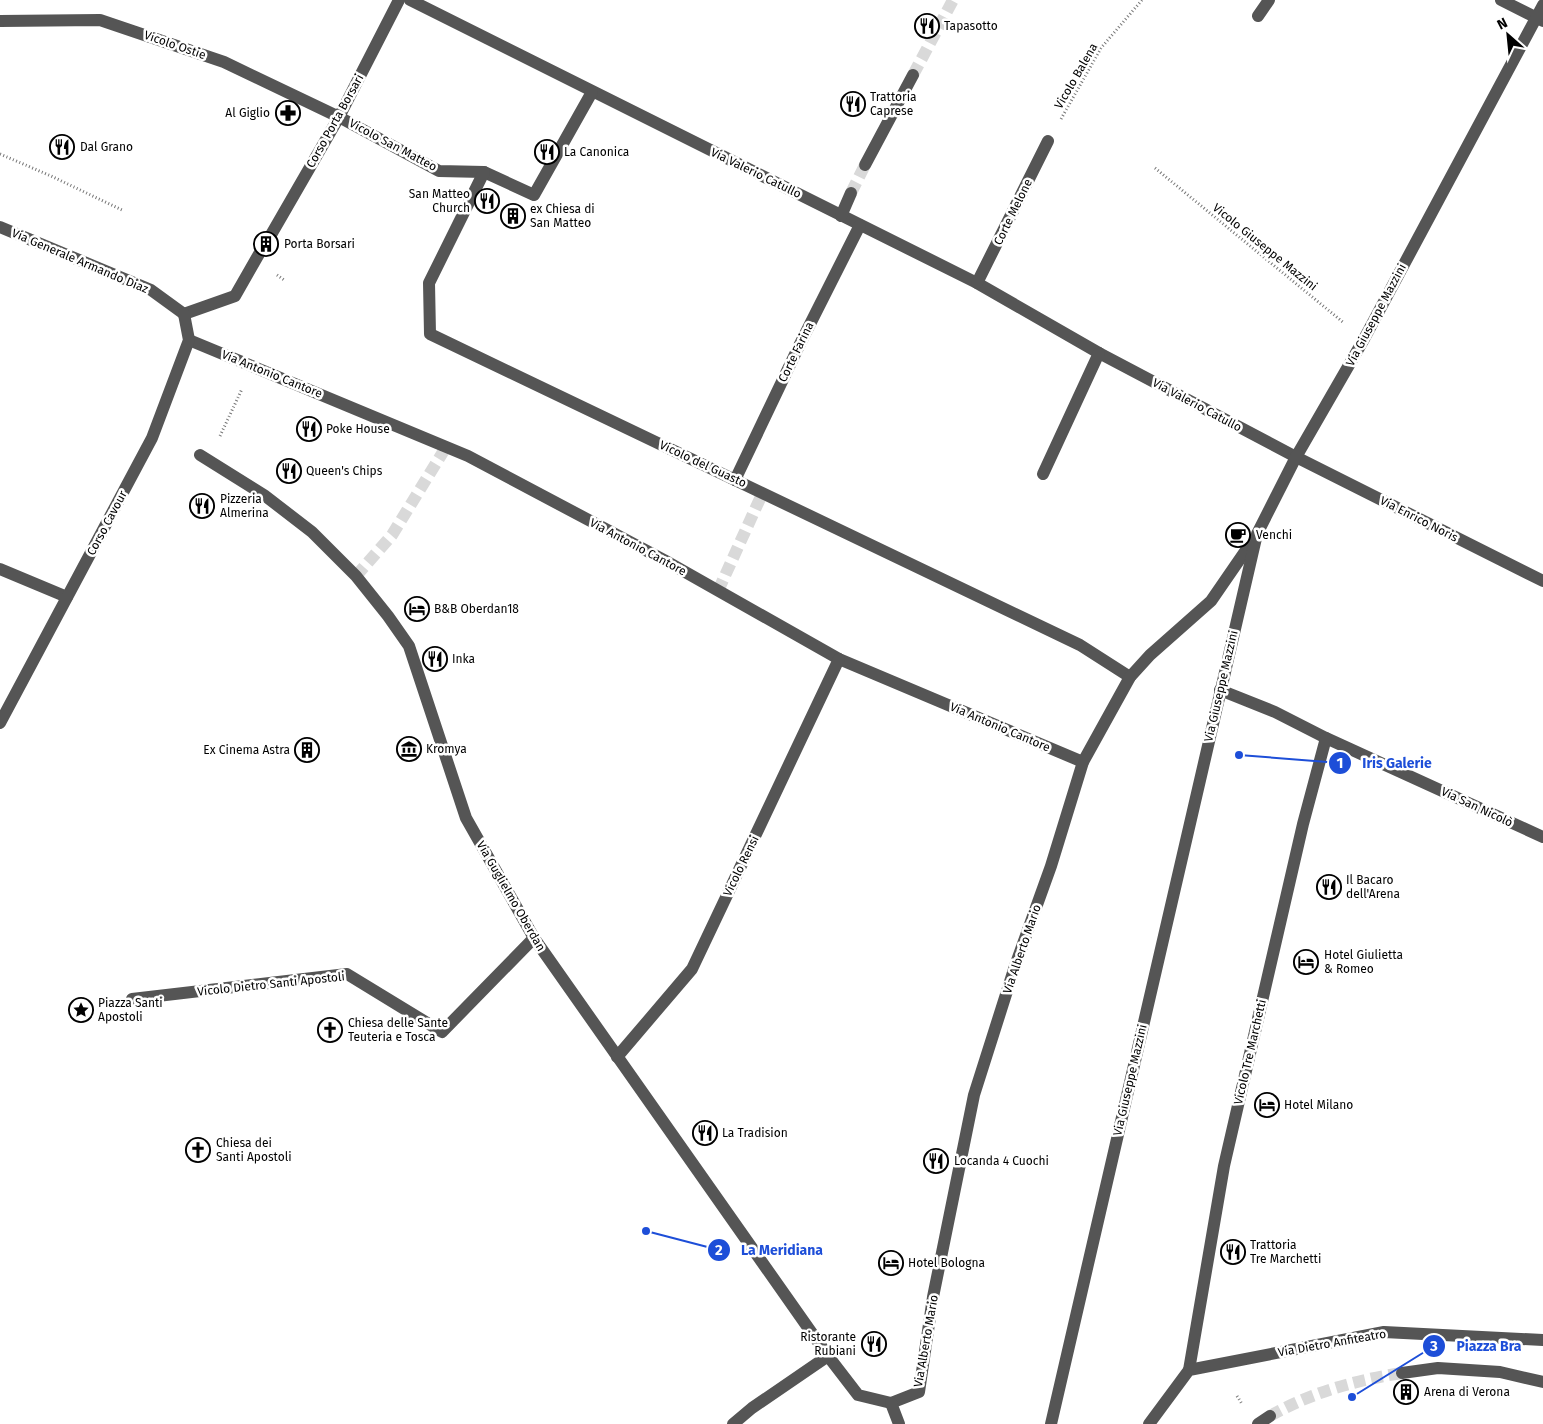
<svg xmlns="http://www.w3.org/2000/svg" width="1543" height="1424" viewBox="0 0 1543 1424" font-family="'Fira Sans',sans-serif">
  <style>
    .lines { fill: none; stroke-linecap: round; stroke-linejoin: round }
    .minor-tunnel { stroke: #d9d9d9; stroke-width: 12; stroke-dasharray: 12 6; stroke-linecap: butt }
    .path { stroke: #777; stroke-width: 3; stroke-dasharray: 1 2.5; stroke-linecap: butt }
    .minor { stroke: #555; stroke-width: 12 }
    .labels { text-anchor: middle; stroke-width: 5; stroke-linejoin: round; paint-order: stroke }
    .poi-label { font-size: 12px; fill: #000; stroke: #fff; text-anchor: start }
    .street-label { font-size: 12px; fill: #000; stroke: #fff }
    .leader { fill: none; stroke: #1d4ed8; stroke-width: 2 }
    .callout-dot { fill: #1d4ed8; stroke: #fff; stroke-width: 2 }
    .mark-label { font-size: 15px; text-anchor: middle; font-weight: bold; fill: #fff }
    .callout-label { font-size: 14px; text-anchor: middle; font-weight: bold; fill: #1d4ed8; stroke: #fff; stroke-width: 5; stroke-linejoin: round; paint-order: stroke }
  </style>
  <rect width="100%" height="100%" fill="#fff"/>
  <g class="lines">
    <g class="minor-tunnel">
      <path d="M913,75L953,0"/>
      <path d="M851,193L865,165"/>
      <path d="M356,576L392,535L446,447"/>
      <path d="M718,591L763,492"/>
      <path d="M1270,1416C1310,1393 1356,1380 1402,1373"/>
    </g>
    <g class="path">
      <path d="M1061,119L1101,48L1142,0"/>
      <path d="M0,154L51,176L122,210"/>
      <path d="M1155,168L1344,323"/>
      <path d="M277,275L284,280"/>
      <path d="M220,436L242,389"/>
      <path d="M1237,1396L1242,1404"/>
    </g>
    <g class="minor">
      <path d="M410,0L977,283L1099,353L1296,457L1543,581"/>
      <path d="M1501,0L1543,21"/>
      <path d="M1258,16L1269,0"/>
      <path d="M0,21L100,20L224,62L339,117L439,171L484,172L534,195L592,92"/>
      <path d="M865,165L913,75"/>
      <path d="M484,172L429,283L430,334L1080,645L1130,677"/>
      <path d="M841,216L851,193"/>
      <path d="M0,227L151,290L184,314"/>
      <path d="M268,240L339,117L399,0"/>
      <path d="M977,283L1048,141"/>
      <path d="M184,314L235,296L263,247"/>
      <path d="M189,340L468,456L664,560L839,659L1083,762"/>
      <path d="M200,455L264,495L312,532L356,576L388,616L409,646L466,818L534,938L828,1356L858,1395L891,1403"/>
      <path d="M1043,474L1099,353"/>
      <path d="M735,480L798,348L860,225"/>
      <path d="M0,569L67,597"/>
      <path d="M1220,690L1275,712L1326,738L1543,837"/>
      <path d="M0,723L152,438L189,340L184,314"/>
      <path d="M132,999L347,974L442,1032L534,938"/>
      <path d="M617,1057L692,969L839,659"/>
      <path d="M1189,1370L1224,1166L1303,824L1326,738"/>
      <path d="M1402,1373L1438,1368L1500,1372L1543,1382"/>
      <path d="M891,1403L919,1392L933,1297L974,1095L1015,966L1051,866L1083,762L1130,677L1150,655L1211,601L1253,540"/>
      <path d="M891,1403L899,1424"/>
      <path d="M733,1424L752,1408L828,1356"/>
      <path d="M1051,1424L1257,534L1296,457L1364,339L1543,5"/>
      <path d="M1149,1424L1189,1370L1384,1332L1543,1340"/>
      <path d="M1258,1424L1270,1416"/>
    </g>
  </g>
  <defs>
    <symbol id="restaurant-ring" viewBox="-11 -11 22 22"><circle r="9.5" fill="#fff" stroke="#000" stroke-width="1.5"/><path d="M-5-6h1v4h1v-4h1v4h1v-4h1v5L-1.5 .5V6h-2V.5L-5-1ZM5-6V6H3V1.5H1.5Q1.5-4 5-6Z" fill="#000"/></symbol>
    <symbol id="pharmacy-ring" viewBox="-11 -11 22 22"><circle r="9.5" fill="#fff" stroke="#000" stroke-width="1.5"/><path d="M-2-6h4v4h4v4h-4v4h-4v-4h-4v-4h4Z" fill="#000"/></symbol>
    <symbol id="building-ring" viewBox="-11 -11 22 22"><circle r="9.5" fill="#fff" stroke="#000" stroke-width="1.5"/><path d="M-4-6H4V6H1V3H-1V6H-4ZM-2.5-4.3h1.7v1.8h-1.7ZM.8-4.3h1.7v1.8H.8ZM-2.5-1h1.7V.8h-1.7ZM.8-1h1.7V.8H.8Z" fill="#000"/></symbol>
    <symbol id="cafe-ring" viewBox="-11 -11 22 22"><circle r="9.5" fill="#fff" stroke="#000" stroke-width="1.5"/><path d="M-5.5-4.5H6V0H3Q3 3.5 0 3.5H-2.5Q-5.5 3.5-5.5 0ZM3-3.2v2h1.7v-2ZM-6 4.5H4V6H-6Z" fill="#000"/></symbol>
    <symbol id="hotel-ring" viewBox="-11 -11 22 22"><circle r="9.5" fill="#fff" stroke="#000" stroke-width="1.5"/><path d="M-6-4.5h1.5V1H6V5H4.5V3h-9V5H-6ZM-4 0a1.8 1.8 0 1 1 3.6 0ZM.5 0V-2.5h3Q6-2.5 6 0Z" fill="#000"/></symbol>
    <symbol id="museum-ring" viewBox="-11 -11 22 22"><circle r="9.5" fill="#fff" stroke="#000" stroke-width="1.5"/><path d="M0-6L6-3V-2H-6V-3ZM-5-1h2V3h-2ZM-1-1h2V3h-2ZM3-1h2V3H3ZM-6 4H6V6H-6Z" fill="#000"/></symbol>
    <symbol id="sight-ring" viewBox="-11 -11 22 22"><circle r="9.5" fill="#fff" stroke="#000" stroke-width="1.5"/><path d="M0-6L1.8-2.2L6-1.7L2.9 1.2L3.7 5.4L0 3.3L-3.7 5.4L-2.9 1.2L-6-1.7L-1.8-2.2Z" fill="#000"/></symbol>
    <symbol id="church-ring" viewBox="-11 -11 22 22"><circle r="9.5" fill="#fff" stroke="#000" stroke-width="1.5"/><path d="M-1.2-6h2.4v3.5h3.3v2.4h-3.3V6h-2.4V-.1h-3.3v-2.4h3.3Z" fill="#000"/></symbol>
  </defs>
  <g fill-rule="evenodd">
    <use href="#restaurant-ring" x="913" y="12" width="28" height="28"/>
    <use href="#restaurant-ring" x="839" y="90" width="28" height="28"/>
    <use href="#pharmacy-ring" x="274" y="99" width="28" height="28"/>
    <use href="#restaurant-ring" x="48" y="133" width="28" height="28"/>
    <use href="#restaurant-ring" x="533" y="138" width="28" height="28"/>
    <use href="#restaurant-ring" x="473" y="187" width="28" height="28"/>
    <use href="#building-ring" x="499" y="202" width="28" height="28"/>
    <use href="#building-ring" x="252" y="230" width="28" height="28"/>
    <use href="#restaurant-ring" x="295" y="415" width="28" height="28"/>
    <use href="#restaurant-ring" x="275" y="457" width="28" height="28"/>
    <use href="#restaurant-ring" x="188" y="492" width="28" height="28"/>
    <use href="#cafe-ring" x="1224" y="521" width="28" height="28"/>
    <use href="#hotel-ring" x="403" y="595" width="28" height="28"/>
    <use href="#restaurant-ring" x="421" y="645" width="28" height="28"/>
    <use href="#museum-ring" x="395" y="735" width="28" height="28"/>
    <use href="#building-ring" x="293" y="736" width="28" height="28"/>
    <use href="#restaurant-ring" x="1315" y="873" width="28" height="28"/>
    <use href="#hotel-ring" x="1292" y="948" width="28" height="28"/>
    <use href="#sight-ring" x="67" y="996" width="28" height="28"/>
    <use href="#church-ring" x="316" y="1016" width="28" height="28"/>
    <use href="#hotel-ring" x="1253" y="1091" width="28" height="28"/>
    <use href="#restaurant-ring" x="691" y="1119" width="28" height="28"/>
    <use href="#church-ring" x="184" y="1136" width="28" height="28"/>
    <use href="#restaurant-ring" x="922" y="1147" width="28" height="28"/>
    <use href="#restaurant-ring" x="1219" y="1238" width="28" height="28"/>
    <use href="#hotel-ring" x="877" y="1249" width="28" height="28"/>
    <use href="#restaurant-ring" x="860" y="1330" width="28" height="28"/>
    <use href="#building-ring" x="1392" y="1378" width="28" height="28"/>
  </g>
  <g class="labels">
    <g class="poi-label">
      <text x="944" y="30">Tapasotto</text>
      <text x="870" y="101">Trattoria<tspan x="870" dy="14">Caprese</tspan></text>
      <text x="270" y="117" text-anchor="end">Al Giglio</text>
      <text x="80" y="151">Dal Grano</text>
      <text x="564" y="156">La Canonica</text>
      <text x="470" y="198" text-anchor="end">San Matteo<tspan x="470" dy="14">Church</tspan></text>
      <text x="530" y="213">ex Chiesa di<tspan x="530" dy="14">San Matteo</tspan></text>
      <text x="284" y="248">Porta Borsari</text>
      <text x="326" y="433">Poke House</text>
      <text x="306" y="475">Queen's Chips</text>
      <text x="220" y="503">Pizzeria<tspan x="220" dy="14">Almerina</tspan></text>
      <text x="1256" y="539">Venchi</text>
      <text x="434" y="613">B&amp;B Oberdan18</text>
      <text x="452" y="663">Inka</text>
      <text x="426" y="753">Kromya</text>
      <text x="290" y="754" text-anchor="end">Ex Cinema Astra</text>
      <text x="1346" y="884">Il Bacaro<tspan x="1346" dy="14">dell'Arena</tspan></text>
      <text x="1324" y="959">Hotel Giulietta<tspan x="1324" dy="14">&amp; Romeo</tspan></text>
      <text x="98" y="1007">Piazza Santi<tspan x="98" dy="14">Apostoli</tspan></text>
      <text x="348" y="1027">Chiesa delle Sante<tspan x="348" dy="14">Teuteria e Tosca</tspan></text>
      <text x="1284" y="1109">Hotel Milano</text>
      <text x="722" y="1137">La Tradision</text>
      <text x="216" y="1147">Chiesa dei<tspan x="216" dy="14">Santi Apostoli</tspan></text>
      <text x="954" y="1165">Locanda 4 Cuochi</text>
      <text x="1250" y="1249">Trattoria<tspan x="1250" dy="14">Tre Marchetti</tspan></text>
      <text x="908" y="1267">Hotel Bologna</text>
      <text x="856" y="1341" text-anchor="end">Ristorante<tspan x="856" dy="14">Rubiani</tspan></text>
      <text x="1424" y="1396">Arena di Verona</text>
    </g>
    <g class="street-label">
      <text transform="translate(175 45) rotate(19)" y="4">Vicolo Ostie</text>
      <text transform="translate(1076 76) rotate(-60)" y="4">Vicolo Balena</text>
      <text transform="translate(335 121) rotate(-61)" y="4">Corso Porta Borsari</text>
      <text transform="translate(393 145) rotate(28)" y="4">Vicolo San Matteo</text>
      <text transform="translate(756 173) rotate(26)" y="4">Via Valerio Catullo</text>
      <text transform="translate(1013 212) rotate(-64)" y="4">Corte Melone</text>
      <text transform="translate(1265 247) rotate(39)" y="4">Vicolo Giuseppe Mazzini</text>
      <text transform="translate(80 261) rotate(23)" y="4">Via Generale Armando Diaz</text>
      <text transform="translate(1376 315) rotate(-62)" y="4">Via Giuseppe Mazzini</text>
      <text transform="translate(796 352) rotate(-64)" y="4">Corte Farina</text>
      <text transform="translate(272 374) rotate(22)" y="4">Via Antonio Cantore</text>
      <text transform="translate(1197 405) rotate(28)" y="4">Via Valerio Catullo</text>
      <text transform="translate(703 464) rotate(25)" y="4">Vicolo del Guasto</text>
      <text transform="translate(1419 519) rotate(27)" y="4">Via Enrico Noris</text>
      <text transform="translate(107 523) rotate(-62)" y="4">Corso Cavour</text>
      <text transform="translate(638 547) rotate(28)" y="4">Via Antonio Cantore</text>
      <text transform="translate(1221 686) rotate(-77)" y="4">Via Giuseppe Mazzini</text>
      <text transform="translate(1000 727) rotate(23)" y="4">Via Antonio Cantore</text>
      <text transform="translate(1477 807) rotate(25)" y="4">Via San Nicolò</text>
      <text transform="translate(741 866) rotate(-64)" y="4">Vicolo Rensi</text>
      <text transform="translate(511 896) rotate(60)" y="4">Via Guglielmo Oberdan</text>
      <text transform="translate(1022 949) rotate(-71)" y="4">Via Alberto Mario</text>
      <text transform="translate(271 984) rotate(-6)" y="4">Vicolo Dietro Santi Apostoli</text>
      <text transform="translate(1250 1052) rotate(-77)" y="4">Vicolo Tre Marchetti</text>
      <text transform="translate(1130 1080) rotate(-77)" y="4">Via Giuseppe Mazzini</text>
      <text transform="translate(926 1341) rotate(-80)" y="4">Via Alberto Mario</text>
      <text transform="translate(1332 1343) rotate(-10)" y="4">Via Dietro Anfiteatro</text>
    </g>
  </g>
  <path class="leader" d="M1239 755L1340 763M646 1231L719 1250M1352 1397L1434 1346"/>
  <g class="callout-dot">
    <circle cx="1239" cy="755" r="5"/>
    <circle cx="646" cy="1231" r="5"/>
    <circle cx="1352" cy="1397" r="5"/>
    <circle cx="1340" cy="763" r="12"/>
    <circle cx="719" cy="1250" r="12"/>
    <circle cx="1434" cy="1346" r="12"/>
  </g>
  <g class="mark-label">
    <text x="1340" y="768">1</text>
    <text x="719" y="1255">2</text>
    <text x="1434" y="1351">3</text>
  </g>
  <g class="callout-label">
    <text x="1397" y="768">Iris Galerie</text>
    <text x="782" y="1255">La Meridiana</text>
    <text x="1489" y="1351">Piazza Bra</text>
  </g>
  <g transform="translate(1508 35) rotate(333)" stroke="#ffffff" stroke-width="4" paint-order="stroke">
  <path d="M0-4L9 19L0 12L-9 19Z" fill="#000000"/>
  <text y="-8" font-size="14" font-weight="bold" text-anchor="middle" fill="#000000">N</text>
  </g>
</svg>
